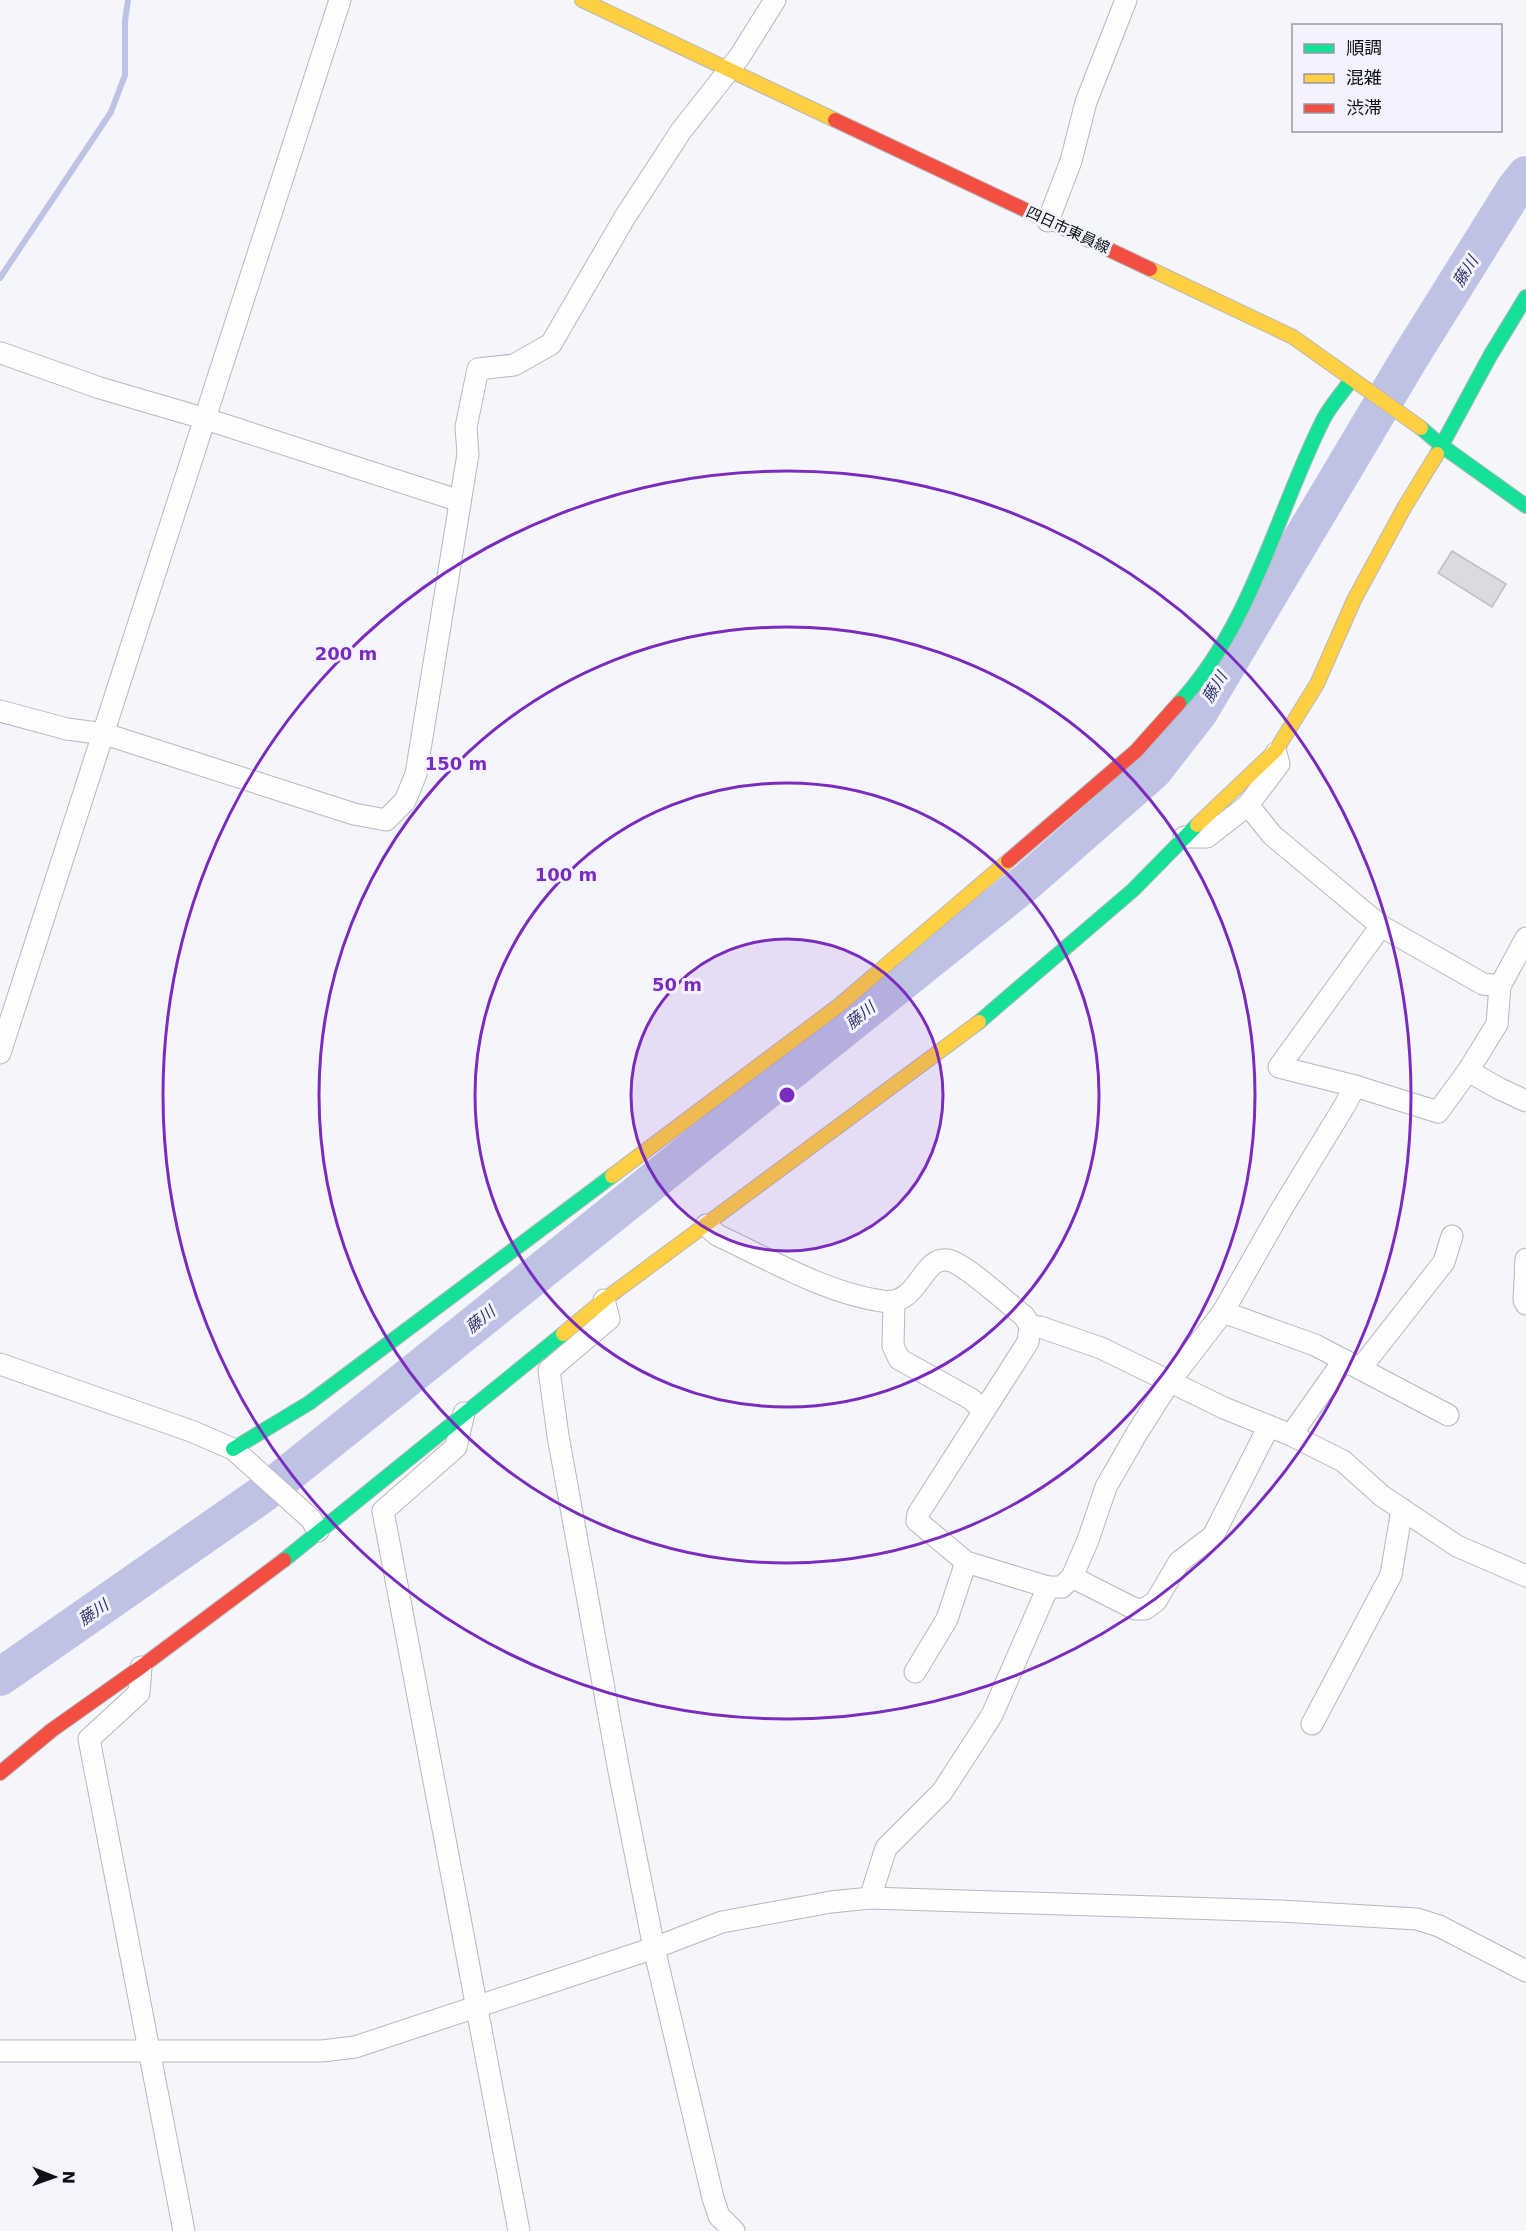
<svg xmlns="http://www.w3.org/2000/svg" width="1526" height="2231" viewBox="0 0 1526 2231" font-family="'DejaVu Sans','Noto Sans JP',sans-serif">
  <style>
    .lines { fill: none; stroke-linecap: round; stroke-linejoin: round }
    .stream { stroke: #bec2e5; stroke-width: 6 }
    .river { stroke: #bec2e5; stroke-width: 38 }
    .building { fill: #dadae0; stroke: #bfc0c6; stroke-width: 1.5 }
    .street-casing { stroke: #b7b8be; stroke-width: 23 }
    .fast-casing { stroke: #b7b8be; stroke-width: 16 }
    .slow-casing { stroke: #b7b8be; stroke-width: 16 }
    .jam-casing { stroke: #b7b8be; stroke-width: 16 }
    .street { stroke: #fefeff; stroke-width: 21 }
    .fast { stroke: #16e098; stroke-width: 14 }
    .slow { stroke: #ffcf43; stroke-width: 14 }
    .jam { stroke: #f24e42; stroke-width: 14 }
    .ring { fill: none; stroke: #7b2cbf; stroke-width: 3 }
    .labels { text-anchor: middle; stroke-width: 6; stroke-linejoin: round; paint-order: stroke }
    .street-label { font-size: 15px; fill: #101117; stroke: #f2f3ff }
    .water-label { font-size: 16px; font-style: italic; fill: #31316a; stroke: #f2f3ff }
    .centre { fill: #7b2cbf; stroke: #f2f3ff; stroke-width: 3 }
    .ring-label { font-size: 18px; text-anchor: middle; font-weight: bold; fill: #7b2cbf; stroke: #f2f3ff; stroke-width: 6; stroke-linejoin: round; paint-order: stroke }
  </style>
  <rect width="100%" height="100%" fill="#f5f6fc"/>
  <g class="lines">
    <path class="stream" d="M0,278L111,112L125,75V21L128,0"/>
    <path class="river" d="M0,1677L264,1493L1029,880L1153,771L1199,712L1409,359L1515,189L1526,175"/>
  </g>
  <path class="building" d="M1452,551L1506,584L1492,607L1438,573Z"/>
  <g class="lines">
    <defs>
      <g id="street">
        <path d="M1048,221L1071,161L1086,102L1126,0"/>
        <path d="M1,353L100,388L206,419L460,501"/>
        <path d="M0,711L67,729L105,734L354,814L386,820L405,801L416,774L468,454L466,427L478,369L514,365L551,344L625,217L681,131L740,56L775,0"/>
        <path d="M1276,753L1279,764L1248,805L1272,835L1381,926L1483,984L1500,986"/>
        <path d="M1184,837H1207L1248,805"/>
        <path d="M0,1053L340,0"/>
        <path d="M1468,1071L1500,1089L1526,1101"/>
        <path d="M1355,1086L1279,1067L1381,926"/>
        <path d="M706,1225L717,1235C769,1259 825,1293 882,1301C919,1307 921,1257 947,1260C964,1262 1008,1304 1024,1316L1030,1326L1040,1327L1101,1348L1224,1408L1291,1435L1343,1461L1382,1496L1457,1546L1526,1576"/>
        <path d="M1526,1259L1524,1300L1526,1304"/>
        <path d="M604,1300L609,1319L549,1370L558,1436L619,1771L654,1948L713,2198L719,2216L734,2231"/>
        <path d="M894,1302L893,1346L899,1359L971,1399L984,1411"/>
        <path d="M1223,1312L1315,1345L1448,1415"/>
        <path d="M1030,1326L1028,1342L918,1514L917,1521L966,1562L1048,1587"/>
        <path d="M0,1364L191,1431L233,1449L311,1519L318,1531"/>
        <path d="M1360,1369L1444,1262L1452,1236"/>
        <path d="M464,1413L456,1447L383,1511L519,2231"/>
        <path d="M1291,1435L1344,1360"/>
        <path d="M1072,1577L1135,1609H1145L1156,1601L1179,1562L1213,1536L1269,1426"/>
        <path d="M141,1667L139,1693L89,1739L184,2231"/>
        <path d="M915,1672L947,1619L966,1562"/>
        <path d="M1312,1724L1391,1575L1402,1509"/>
        <path d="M870,1898L886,1848L942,1792L992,1715L1048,1587H1062L1072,1577L1088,1540L1106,1487L1137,1433L1170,1381L1223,1312L1281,1210L1345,1105L1355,1086L1438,1112L1468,1071L1497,1024L1500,986L1526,938"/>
        <path d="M0,2051H322L355,2047L654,1948L722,1922L831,1902L870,1898L1281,1911L1417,1919L1439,1926L1526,1971"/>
      </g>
      <g id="fast">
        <path d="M1421,428L1442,446L1526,506"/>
        <path d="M1437,454L1490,356L1526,297"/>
        <path d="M1179,703C1252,624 1276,514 1323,420C1330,406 1343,392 1352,379"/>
        <path d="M979,1022L1133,890L1197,825"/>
        <path d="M233,1449L309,1403L612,1176"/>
        <path d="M284,1560L563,1334"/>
      </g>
      <g id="slow">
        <path d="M582,0L835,120"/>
        <path d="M1150,269L1293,337L1421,428"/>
        <path d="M1197,825L1276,750L1317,684L1354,600L1404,508L1437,454"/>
        <path d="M612,1176L837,1007L1008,861"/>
        <path d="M563,1334L604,1300L979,1022"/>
      </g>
      <g id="jam">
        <path d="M835,120L1150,269"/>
        <path d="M1008,861L1136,751L1179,703"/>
        <path d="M0,1773L52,1730L141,1667L284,1560"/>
      </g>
    </defs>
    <use href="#street" class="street-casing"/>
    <use href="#fast" class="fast-casing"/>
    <use href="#slow" class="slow-casing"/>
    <use href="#jam" class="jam-casing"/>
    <use href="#street" class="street"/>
    <use href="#fast" class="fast"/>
    <use href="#slow" class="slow"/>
    <use href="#jam" class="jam"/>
  </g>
  <circle cx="787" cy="1095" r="156" fill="#7b2cbf" fill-opacity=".12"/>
  <g class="ring">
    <circle cx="787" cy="1095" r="156"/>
    <circle cx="787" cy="1095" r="312"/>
    <circle cx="787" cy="1095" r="468"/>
    <circle cx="787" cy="1095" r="624"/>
  </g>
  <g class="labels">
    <g class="street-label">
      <text transform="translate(1068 230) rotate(25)" y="5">四日市東員線</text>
    </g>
    <g class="water-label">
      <text transform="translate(1465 271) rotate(-58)" y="6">藤川</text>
      <text transform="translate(1214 687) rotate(-59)" y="6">藤川</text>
      <text transform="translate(860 1015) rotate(-39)" y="6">藤川</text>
      <text transform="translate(480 1319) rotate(-39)" y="6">藤川</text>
      <text transform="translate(93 1612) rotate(-35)" y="6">藤川</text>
    </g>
  </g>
  <circle cx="787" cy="1095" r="9" class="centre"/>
  <g class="ring-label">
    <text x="346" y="660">200 m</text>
    <text x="456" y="770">150 m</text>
    <text x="566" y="881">100 m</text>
    <text x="677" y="991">50 m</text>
  </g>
  <rect x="1292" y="24" width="210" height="108" fill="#f2f3ff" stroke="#9899a2" stroke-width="1.5"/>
  <rect x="1304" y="44" width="30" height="9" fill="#16e098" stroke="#9899a2" stroke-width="1.5"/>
  <text x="1346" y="54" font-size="18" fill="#101117">順調</text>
  <rect x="1304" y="74" width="30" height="9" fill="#ffcf43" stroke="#9899a2" stroke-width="1.5"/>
  <text x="1346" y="84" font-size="18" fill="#101117">混雑</text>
  <rect x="1304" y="104" width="30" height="9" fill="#f24e42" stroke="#9899a2" stroke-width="1.5"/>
  <text x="1346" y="114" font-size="18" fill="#101117">渋滞</text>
  <g transform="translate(54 2177) rotate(91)" stroke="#f2f3ff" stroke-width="4.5" paint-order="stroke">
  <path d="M0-4.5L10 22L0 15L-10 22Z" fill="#101117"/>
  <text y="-9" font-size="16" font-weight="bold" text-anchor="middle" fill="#101117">N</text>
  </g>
</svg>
